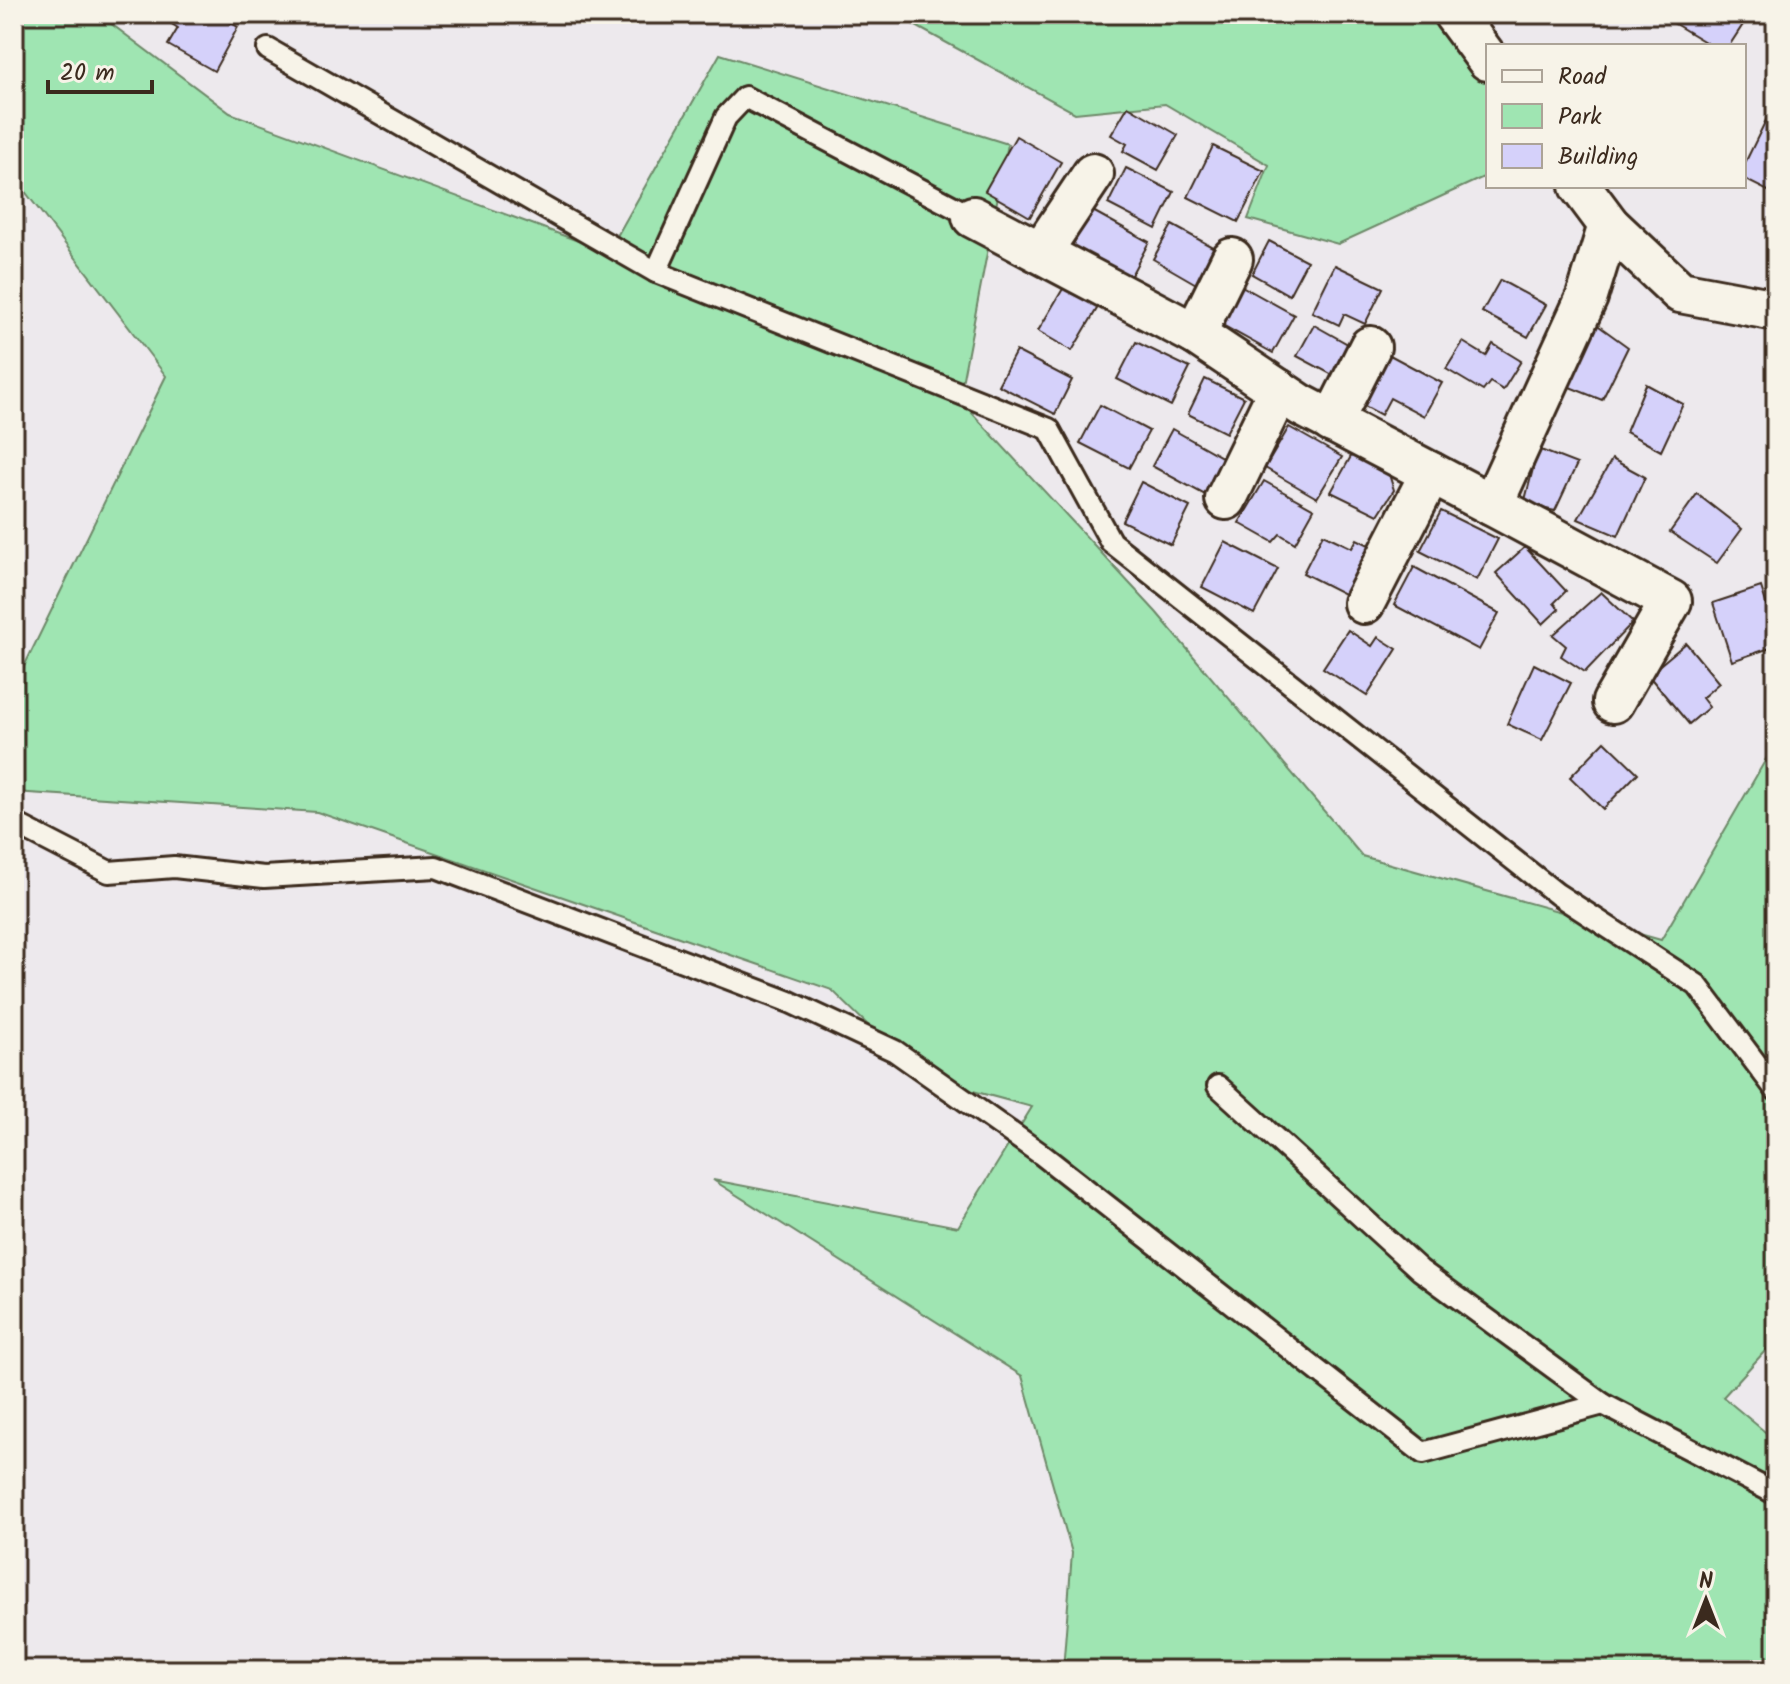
<svg xmlns="http://www.w3.org/2000/svg" width="1790" height="1684" viewBox="0 0 1790 1684" font-family="Kalam,sans-serif">
  <style>
    .green { fill: #9fe5b2; stroke: #6d8868; stroke-width: 2 }
    .building { fill: #d5d1fa; stroke: #3b2a1e; stroke-width: 2 }
    .lines { fill: none; stroke-linecap: round; stroke-linejoin: round }
    .service-casing { stroke: #3b2a1e; stroke-width: 26 }
    .minor-casing { stroke: #3b2a1e; stroke-width: 46 }
    .service { stroke: #f7f3e8; stroke-width: 20 }
    .minor { stroke: #f7f3e8; stroke-width: 40 }
  </style>
  <rect width="100%" height="100%" fill="#ede9ed"/>
  <filter id="ink" filterUnits="userSpaceOnUse"><feTurbulence type="fractalNoise" baseFrequency=".0125" numOctaves="2"/><feDisplacementMap in="SourceGraphic" scale="16" xChannelSelector="R" yChannelSelector="G"/><feConvolveMatrix kernelMatrix="1 2 1 2 8 2 1 2 1" color-interpolation-filters="sRGB"/></filter>
  <g filter="url(#ink)">
    <g class="green">
      <path d="M14,14H98L230,113L608,252L720,54L1008,144L959,399L1156,612L1362,856L1661,940L1776,742V1339L1723,1397L1776,1441V1670H1063L1072,1553L1022,1376L713,1180L958,1227L1032,1107L921,1077L832,990L317,812L14,792V687L166,376L14,177Z"/>
      <path d="M894,14H1442L1488,82V175L1338,244L1248,219L1269,165L1165,104L1075,113Z"/>
    </g>
    <g class="building">
      <path d="M156,14H215L238,27L214,71L168,45L178,28Z"/>
      <path d="M1675,14H1729L1744,23L1729,46H1712L1670,21Z"/>
      <path d="M1128,106L1178,135L1158,170L1123,151L1127,144L1111,135Z"/>
      <path d="M1767,118L1776,122V195L1744,179V165Z"/>
      <path d="M1016,136L1061,162L1030,217L985,191Z"/>
      <path d="M1213,146L1264,171L1238,222L1188,197Z"/>
      <path d="M1126,168L1174,192L1156,229L1108,204Z"/>
      <path d="M1091,210L1149,242L1128,281L1069,252Z"/>
      <path d="M1172,225L1218,250L1198,285L1153,259Z"/>
      <path d="M1269,241L1307,261L1289,295L1252,274Z"/>
      <path d="M1335,265L1383,288L1365,324L1344,314L1339,325L1312,312Z"/>
      <path d="M1500,280L1546,305L1528,337L1482,312Z"/>
      <path d="M1240,285L1294,315L1273,353L1219,323Z"/>
      <path d="M1064,287L1098,307L1072,351L1038,331Z"/>
      <path d="M1592,321L1628,347L1602,400L1562,384Z"/>
      <path d="M1314,325L1353,347L1338,378L1297,356Z"/>
      <path d="M1136,342L1190,368L1171,406L1117,379Z"/>
      <path d="M1463,342L1486,356L1493,344L1521,361L1503,390L1490,382L1483,391L1446,369Z"/>
      <path d="M1016,351L1072,380L1055,414L998,385Z"/>
      <path d="M1388,354L1442,383L1424,416L1390,398L1381,415L1361,404Z"/>
      <path d="M1205,379L1244,398L1226,433L1188,414Z"/>
      <path d="M1646,384L1683,404L1661,451L1626,432Z"/>
      <path d="M1100,405L1149,431L1129,468L1080,443Z"/>
      <path d="M1289,427L1342,457L1317,498L1265,468Z"/>
      <path d="M1172,429L1225,459L1205,495L1152,466Z"/>
      <path d="M1538,449L1577,464L1555,511L1524,504Z"/>
      <path d="M1354,451L1387,468L1394,490L1378,515L1331,492Z"/>
      <path d="M1612,459L1645,477L1618,536L1578,519Z"/>
      <path d="M1264,481L1314,509L1295,543L1280,534L1273,542L1239,523Z"/>
      <path d="M1141,482L1190,507L1171,545L1122,521Z"/>
      <path d="M1697,494L1742,529L1717,563L1670,532Z"/>
      <path d="M1441,511L1498,539L1477,580L1420,551Z"/>
      <path d="M1323,534L1352,548L1357,539L1377,549L1352,598L1303,573Z"/>
      <path d="M1225,542L1278,569L1254,614L1202,587Z"/>
      <path d="M1525,547L1566,591L1554,603L1559,609L1543,624L1496,573Z"/>
      <path d="M1414,567L1499,613L1479,650L1394,605Z"/>
      <path d="M1761,587L1776,634V646L1732,661L1713,603Z"/>
      <path d="M1601,592L1633,622L1585,672L1561,656L1566,646L1553,635Z"/>
      <path d="M1348,630L1372,646L1378,637L1397,649L1367,696L1323,668Z"/>
      <path d="M1686,643L1719,683L1702,698L1709,707L1689,724L1648,675Z"/>
      <path d="M1534,664L1571,683L1542,740L1507,724Z"/>
      <path d="M1605,741L1638,773L1603,809L1570,777Z"/>
    </g>
    <g class="lines">
      <defs>
        <g id="service">
          <path d="M268,49L656,272L1049,429L1111,542L1557,894L1697,985L1776,1090"/>
          <path d="M656,272L726,117L745,97L973,217"/>
          <path d="M14,823L109,872L174,867L264,877L436,867L790,1002L895,1051L1041,1154L1423,1453L1603,1404"/>
          <path d="M1218,1086L1420,1270L1603,1404L1776,1494"/>
        </g>
        <g id="minor">
          <path d="M1454,14L1488,60"/>
          <path d="M1580,186L1609,225L1680,292L1776,310"/>
          <path d="M973,217L1195,334L1301,405L1492,505L1587,297L1609,225"/>
          <path d="M1041,252L1093,174"/>
          <path d="M1195,334L1232,259"/>
          <path d="M1332,422L1370,347"/>
          <path d="M1226,499L1279,390"/>
          <path d="M1492,505L1671,601L1613,702"/>
          <path d="M1364,603L1431,473"/>
        </g>
      </defs>
      <use href="#service" class="service-casing"/>
      <use href="#minor" class="minor-casing"/>
      <use href="#service" class="service"/>
      <use href="#minor" class="minor"/>
    </g>
  </g>
  <rect width="1790" height="1684" fill="none" stroke="#f7f3e8" stroke-width="48"/>
  <rect x="24" y="24" width="1742" height="1636" fill="none" stroke="#3b2a1e" stroke-width="3" filter="url(#ink)"/>
  <rect x="1486" y="44" width="260" height="144" fill="#f7f3e8" stroke="#aca397" stroke-width="2"/>
  <rect x="1502" y="70" width="40" height="12" fill="#f7f3e8" stroke="#aca397" stroke-width="2"/>
  <text x="1558" y="84" font-size="24" fill="#3b2a1e">Road</text>
  <rect x="1502" y="104" width="40" height="24" fill="#9fe5b2" stroke="#aca397" stroke-width="2"/>
  <text x="1558" y="124" font-size="24" fill="#3b2a1e">Park</text>
  <rect x="1502" y="144" width="40" height="24" fill="#d5d1fa" stroke="#aca397" stroke-width="2"/>
  <text x="1558" y="164" font-size="24" fill="#3b2a1e">Building</text>
  <g transform="translate(1706 1600)" stroke="#f7f3e8" stroke-width="6" paint-order="stroke">
  <path d="M0-6L14 30L0 20L-14 30Z" fill="#3b2a1e"/>
  <text y="-12" font-size="22" font-weight="bold" text-anchor="middle" fill="#3b2a1e">N</text>
  </g>
  <path d="M48 80v12h104v-12" fill="none" stroke="#3b2a1e" stroke-width="4"/>
  <text x="60" y="80" font-size="24" fill="#3b2a1e" stroke="#f7f3e8" stroke-width="6" paint-order="stroke">20 m</text>
</svg>
